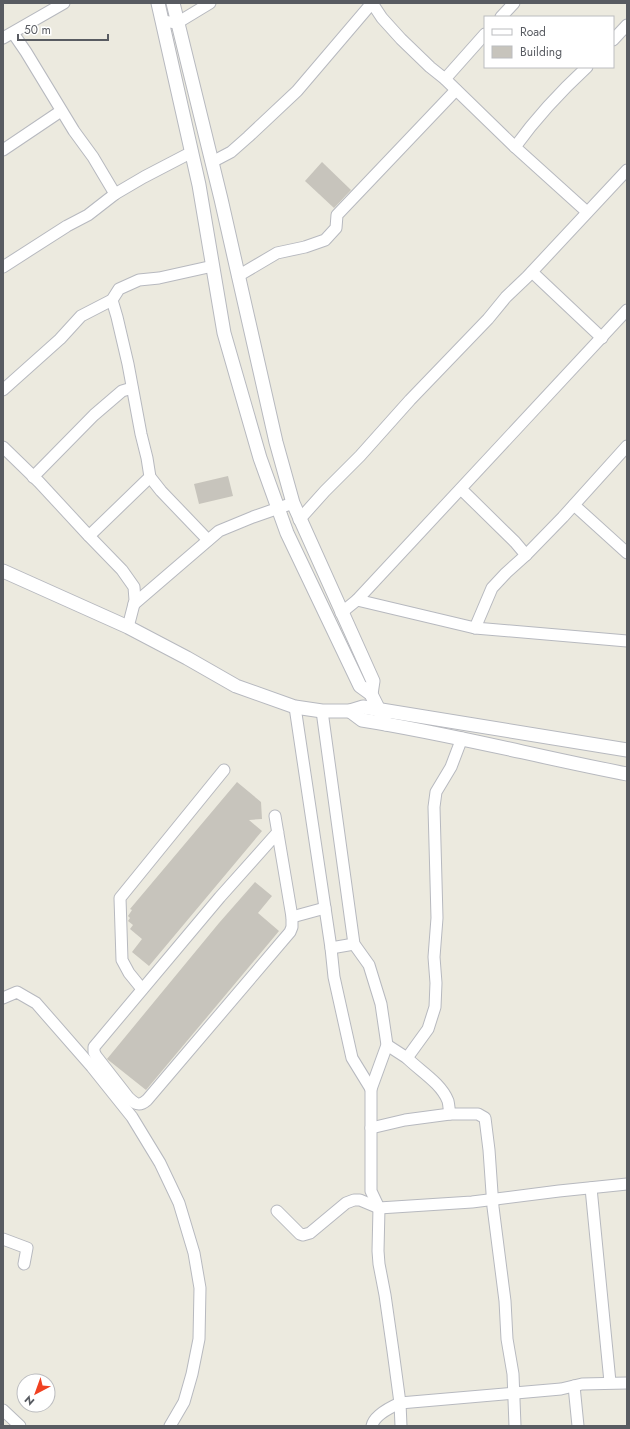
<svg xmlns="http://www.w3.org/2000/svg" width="630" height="1429" font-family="Jost,sans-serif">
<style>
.building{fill:#c7c4bc}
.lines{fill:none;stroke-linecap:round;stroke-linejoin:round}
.minor-casing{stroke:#b7b9bf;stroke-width:13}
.tertiary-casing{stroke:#b7b9bf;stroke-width:15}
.minor{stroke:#fff;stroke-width:11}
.tertiary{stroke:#fff;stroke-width:13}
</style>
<rect width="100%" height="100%" fill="#eceadf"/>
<g class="building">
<path d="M322,162L351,190L334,208L305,181Z"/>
<path d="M228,476L233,496L199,504L194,484Z"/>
<path d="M237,782L261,802L262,819L249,820L262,831L149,966L132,952L142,939L130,929L133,925L128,921L130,918L128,916L132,910L130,909Z"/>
<path d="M255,882L272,896L258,913L279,931L146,1090L107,1059L219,923Z"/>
</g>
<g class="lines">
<g class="minor-casing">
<g id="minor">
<path d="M372,3L382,18L401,39L430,67L445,79L515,147L587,212"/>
<path d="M501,17L514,3"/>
<path d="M162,21L177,23L210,3"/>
<path d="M13,33L26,52L74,131L93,157L115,194"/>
<path d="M3,38L64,3"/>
<path d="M613,40L627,25"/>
<path d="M445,79L485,34"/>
<path d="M515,147C536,118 561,91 587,67"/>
<path d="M3,150L61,111"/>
<path d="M212,162L231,152L248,137L297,91L372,3"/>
<path d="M3,267L67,226L88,215L115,194L144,177L192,152"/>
<path d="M532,272L602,338"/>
<path d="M238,276L277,253L305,247L325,240L336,228L337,215L456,90"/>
<path d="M112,300L117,317L128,364L141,434L147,458L150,477L161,491L208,540"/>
<path d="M3,390L60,339L81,316L112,300L119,289L139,280L159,278L213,266"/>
<path d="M3,447L39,482L89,536L122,570L134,587L135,600L128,627"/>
<path d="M33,477L94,415L122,391L132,388"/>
<path d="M461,489L515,542L526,555"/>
<path d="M574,505L627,553"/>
<path d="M299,520L325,491L360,456L410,400L488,319L506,297L527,277L627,170"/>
<path d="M89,536L150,477"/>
<path d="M357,600L627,310"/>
<path d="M134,604L219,531L253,517L293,503"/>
<path d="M341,613L357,600L475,628L627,641"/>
<path d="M475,628L492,588L506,573L526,555L563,517L627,446"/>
<path d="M295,707L331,948L334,977L352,1058L371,1089"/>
<path d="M322,711L354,944L369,965L381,1004L387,1045L371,1089V1191L379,1208L378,1251L379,1264L385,1295L393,1351L400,1403L401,1426"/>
<path d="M275,816L292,917V927L290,932L147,1100C139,1107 135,1104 128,1097L96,1056L94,1052V1047L220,897L278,832"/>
<path d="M292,917L325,908"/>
<path d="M331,948L354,944"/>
<path d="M142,989L129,973L122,960L120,898L224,770"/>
<path d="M3,998L17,992L36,1003L92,1067L132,1117L160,1163L179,1203L194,1253L200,1288L199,1339L192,1374L184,1402L170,1426"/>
<path d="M387,1045L407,1058L428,1029L435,1007L436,983L434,957L437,918L434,807L436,792L451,767L462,738"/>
<path d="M407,1058C420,1071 441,1083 448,1101C449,1105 449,1110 450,1114"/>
<path d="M371,1128L405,1120L450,1114H478L485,1118L489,1150L493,1207L505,1301L507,1339L513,1374L515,1426"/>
<path d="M591,1188L610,1382"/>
<path d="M277,1211L300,1234L303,1235L310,1233L346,1203L354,1200H360L379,1208L472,1202L559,1191L627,1184"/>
<path d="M3,1239L27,1248L24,1264"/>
<path d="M574,1386L578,1426"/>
<path d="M3,1410L20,1426"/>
<path d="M372,1426C374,1415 391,1407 400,1403L561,1389L582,1384L627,1383"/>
</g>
</g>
<g class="tertiary-casing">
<g id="tertiary">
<path d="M158,3L199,185L224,333L260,458L287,533L360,686L371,694L386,724"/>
<path d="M173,3L221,199L276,442L293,503L373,681L371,694"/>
<path d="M3,571L128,627L187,658L236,686L295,707L322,711H350L363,707L627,750"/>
<path d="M350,711L362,720C451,734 539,757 627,774"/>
</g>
</g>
<use href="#minor" class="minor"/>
<use href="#tertiary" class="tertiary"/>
</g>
<rect width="630" height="1429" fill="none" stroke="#585b61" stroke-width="8"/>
<rect x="484" y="16" width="130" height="52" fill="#ffffff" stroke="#bcbdc0"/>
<rect x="492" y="29" width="20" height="6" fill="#ffffff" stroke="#bcbdc0"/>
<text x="520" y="36" font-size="12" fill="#585b61">Road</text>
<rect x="492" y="46" width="20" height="12" fill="#c7c4bc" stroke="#bcbdc0"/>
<text x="520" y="56" font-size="12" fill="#585b61">Building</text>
<g transform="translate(36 1393) rotate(221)"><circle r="19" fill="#ffffff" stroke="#bcbdc0"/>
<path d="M0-3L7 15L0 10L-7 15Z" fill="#f04121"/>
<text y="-6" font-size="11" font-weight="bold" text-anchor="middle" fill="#585b61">N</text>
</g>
<path d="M18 34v6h90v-6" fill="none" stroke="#585b61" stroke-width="2"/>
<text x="24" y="34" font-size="12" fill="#585b61" stroke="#ffffff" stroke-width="3" paint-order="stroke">50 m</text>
</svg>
